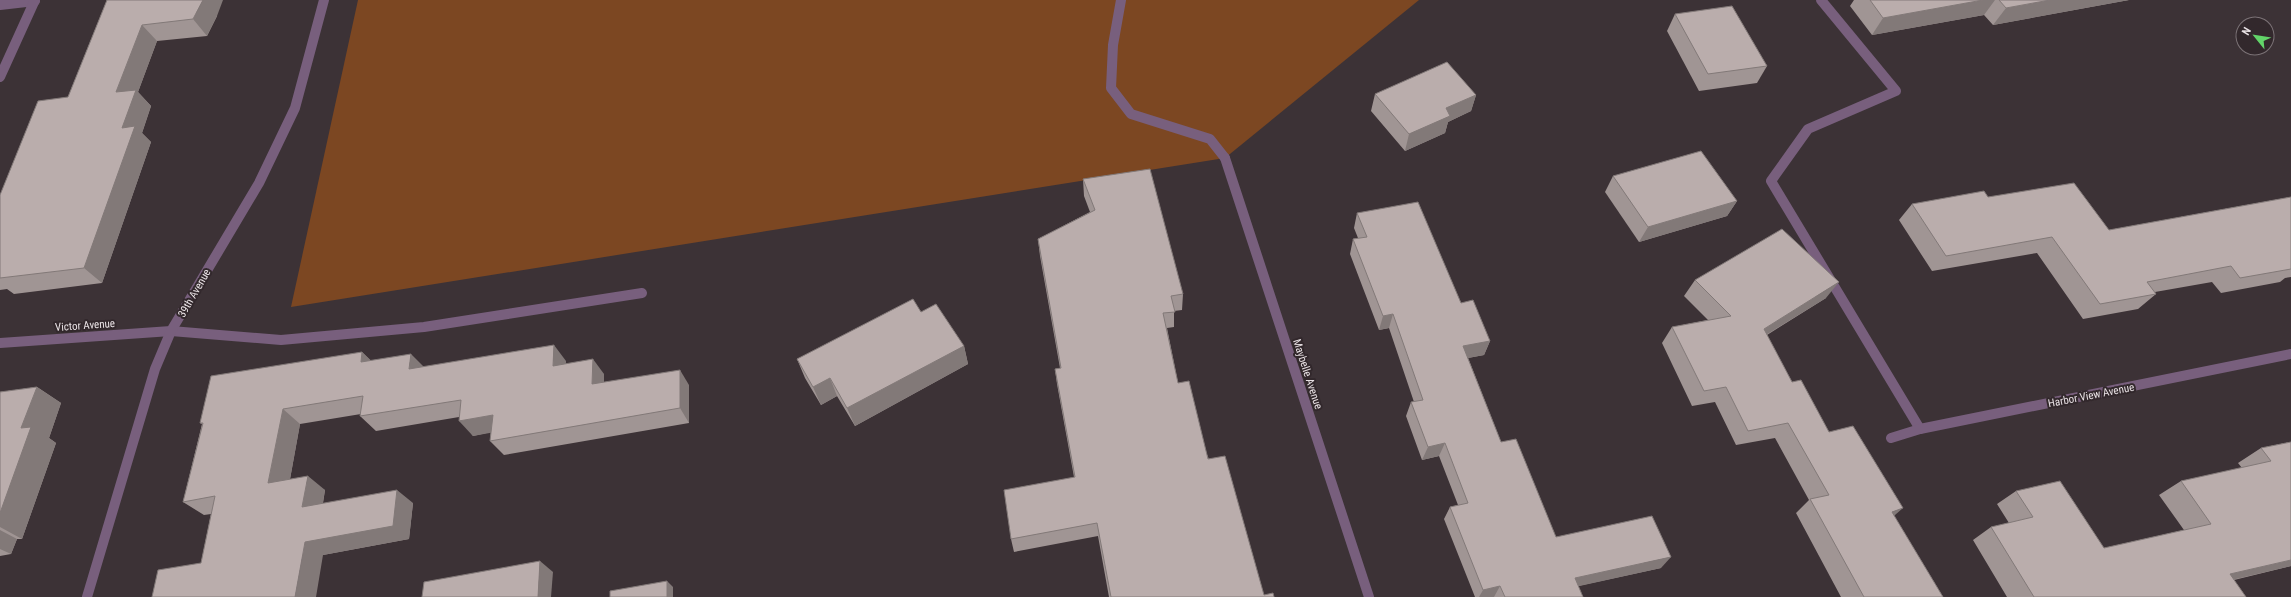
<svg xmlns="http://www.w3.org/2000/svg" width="2291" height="597" font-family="'Roboto Condensed',sans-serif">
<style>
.green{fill:#7c4722}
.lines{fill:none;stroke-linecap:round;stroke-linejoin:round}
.service{stroke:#785f7d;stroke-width:10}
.minor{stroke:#785f7d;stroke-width:10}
.wall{fill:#a09594}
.shaded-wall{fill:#827978}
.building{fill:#baadac;stroke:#827978}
.labels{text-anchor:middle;stroke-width:4;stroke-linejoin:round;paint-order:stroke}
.street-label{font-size:11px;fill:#e9e2e5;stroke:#32282c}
</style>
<rect width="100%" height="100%" fill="#3c3236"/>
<path class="green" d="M358,0H1419L1225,158L291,307Z"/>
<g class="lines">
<g class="service">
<path d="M1121,0L1113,45L1111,88L1131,114L1210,139L1225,158"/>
<path d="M1821,0L1896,91L1808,129L1771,181L1920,429"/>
<path d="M171,331L281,340L424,327L642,293"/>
</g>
<g class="minor">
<path d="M0,5L35,1"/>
<path d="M0,77L35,0"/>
<path d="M1225,158L1369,597"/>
<path d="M0,343L171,331"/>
<path d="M1891,438L1920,429L2291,354"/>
<path d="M87,597L155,369L171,331L259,183L295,108L324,0"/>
</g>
</g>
<g class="wall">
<path d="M107,0L217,16L207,36L157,41L138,92L151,106L142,133L151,142L102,283L14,294L7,289L0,290V195L68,97Z"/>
<path d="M1854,0H2129L1993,25L1984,15L1872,35L1850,6Z"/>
<path d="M1675,14L1767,66L1757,83L1699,91L1667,31Z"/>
<path d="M1375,94L1476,95L1471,111L1448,122L1445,133L1405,151L1371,111Z"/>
<path d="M1613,176L1737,201L1727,216L1639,242L1605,192Z"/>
<path d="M1083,179L1183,294L1182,310L1174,311V327L1167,328L1178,383L1264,595L1274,597H1109L1098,536L1014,552L1011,539L1074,477L1057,384L1055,369L1060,368L1040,256L1038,239L1090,212L1084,196Z"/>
<path d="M1988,197L2109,230L2291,197V277L2285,278L2280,282L2221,293L2212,282L2155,292L2156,294L2138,309L2083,319L2037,253L1932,271L1899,220L1912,204Z"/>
<path d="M1357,213L1461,303L1490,341L1484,355L1468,358L1501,442L1556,537L1661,568L1578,586L1583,597H1475L1444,519L1450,507L1458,505L1439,456L1422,460L1406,416L1411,402H1414L1389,328L1379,330L1350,254L1353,239L1358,238L1354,228Z"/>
<path d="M1695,280L1826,298L1767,335L1792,382L1829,432L1894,516L1943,597H1841L1796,513L1809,500L1775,438L1736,445L1715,402L1692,406L1662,343L1672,327L1708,320L1684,296Z"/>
<path d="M921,312L964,346L968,364L855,426L837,396L821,405L805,378L797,359Z"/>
<path d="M362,352L371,361L423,367L566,361L565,364L604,374V382L689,385V423L504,455L490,441L491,432L473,436L459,417L376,431L360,416L361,414L300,424L290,479L325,490L323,503H413L409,539L323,555L201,563L211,514L204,515L183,502L202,424L200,423Z"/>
<path d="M37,387L61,403L49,438L56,443L22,539H17L11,554L0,556V392Z"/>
<path d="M2291,442V566L2234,580L2246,597H2007L1973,540L1991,527L2009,523L1997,504L2016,491L2104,548L2184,530L2159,495L2181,481L2242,468L2238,463L2261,448Z"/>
</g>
<g class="shaded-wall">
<path d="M203,0H223L217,16L207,36L193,19Z"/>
<path d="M1983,0H1995L1984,15L1872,35L1883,18Z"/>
<path d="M2050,0H2129L1993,25L2006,8Z"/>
<path d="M142,25L157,41L138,92L151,106L142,133L151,142L102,283L84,268L122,128L116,92Z"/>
<path d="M1476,95L1471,111L1448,122L1445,133L1405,151L1409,134L1446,108Z"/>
<path d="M1737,201L1727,216L1639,242L1648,227Z"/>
<path d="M1839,282L1826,298L1751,344L1764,329Z"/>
<path d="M1393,314L1389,328L1379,330L1383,316Z"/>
<path d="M1490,341L1484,355L1457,360L1463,346Z"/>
<path d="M554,345L566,361L565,382L553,366Z"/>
<path d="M964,346L968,364L855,426L847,408Z"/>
<path d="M362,352L378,367L361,362Z"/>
<path d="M411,354L426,369H409Z"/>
<path d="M593,359L604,374V399L592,384Z"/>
<path d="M680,370L689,385V423L680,408Z"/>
<path d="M830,378L837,396L821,405L813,387Z"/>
<path d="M37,387L61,403L49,438L56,443L22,539L0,527V513L21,428Z"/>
<path d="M283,409L300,424L287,496L268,483Z"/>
<path d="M493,415L506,430L473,436L459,421Z"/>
<path d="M1445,443L1439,456L1422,460L1428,447Z"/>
<path d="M308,476L325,490L320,520L302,507Z"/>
<path d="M397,490L413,503L409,539L323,555L316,597H295L305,542Z"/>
<path d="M1903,508L1887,522L1892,512Z"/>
<path d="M0,530L17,539L11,554L0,549Z"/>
<path d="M1671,557L1661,568L1566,589L1575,578Z"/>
<path d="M2291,560V566L2206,586L2230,574Z"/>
<path d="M540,561L553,572L551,597H538Z"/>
<path d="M667,581L673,587V597H667Z"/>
<path d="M1500,586L1494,597H1479L1483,590Z"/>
</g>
<g class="building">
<path d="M107,0H203L193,19L142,25L116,92L136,90L122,128L135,126L84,268L0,278V195L38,101L68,97Z"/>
<path d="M1870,0H1983L1883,18Z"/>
<path d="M1999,0H2050L2006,8Z"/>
<path d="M1732,6L1767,66L1708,74L1675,14Z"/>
<path d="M1447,62L1476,95L1446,108L1450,116L1409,134L1375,94Z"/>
<path d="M1701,151L1737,201L1648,227L1613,176Z"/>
<path d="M1150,169L1183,294L1171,296L1175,312L1163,313L1178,383L1189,381L1208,459L1225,456L1264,595L1273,593L1274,597H1111L1097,523L1011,539L1004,490L1075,477L1055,369L1061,368L1038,239L1095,210L1083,179Z"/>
<path d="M2074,183L2109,230L2291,197V269L2240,278L2231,266L2147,282L2156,294L2100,304L2052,237L1946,256L1912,204L1984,191L1988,197Z"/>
<path d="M1418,202L1461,303L1473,300L1490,341L1463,346L1501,442L1516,439L1556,537L1652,516L1671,557L1575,578L1583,597H1505L1500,586L1483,590L1450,507L1468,503L1445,443L1428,447L1411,402L1423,400L1393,314L1383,316L1353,239L1367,237L1357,213Z"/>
<path d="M1782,229L1839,282L1764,329L1792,382L1801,380L1829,432L1853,426L1903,508L1892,512L1943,597H1864L1810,499L1829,495L1788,423L1748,431L1726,387L1704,391L1672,327L1731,316L1695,280Z"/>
<path d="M913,299L921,312L936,304L964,346L847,408L830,378L813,387L797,359Z"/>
<path d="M554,345L553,366L593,359L592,384L680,370V408L490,441L493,415L459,421L461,400L360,416L363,396L283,409L268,483L308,476L302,507L397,490L393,526L305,542L295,597H152L158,570L201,563L215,496L183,502L203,423H200L211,376L362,352L361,362L411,354L409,369Z"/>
<path d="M37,387L21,428L31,427L0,513V392Z"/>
<path d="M2291,442V560L2230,574L2246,597H2034L1991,527L2033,517L2016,491L2060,481L2104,548L2211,524L2181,481L2271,461L2261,448Z"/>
<path d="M540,561L538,597H422L424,582Z"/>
<path d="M667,581V597H610V591Z"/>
</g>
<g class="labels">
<g class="street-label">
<text transform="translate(194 293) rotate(-60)" y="4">39th Avenue</text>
<text transform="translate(85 325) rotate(-4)" y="4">Victor Avenue</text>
<text transform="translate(1308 374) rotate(72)" y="4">Maybelle Avenue</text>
<text transform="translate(2091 395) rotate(-11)" y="4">Harbor View Avenue</text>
</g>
</g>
<g transform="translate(2255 36) rotate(300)"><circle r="19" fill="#32282c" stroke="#7b7276"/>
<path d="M0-3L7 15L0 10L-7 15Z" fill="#62d469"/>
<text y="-6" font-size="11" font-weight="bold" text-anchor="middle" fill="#e9e2e5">N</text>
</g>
</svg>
